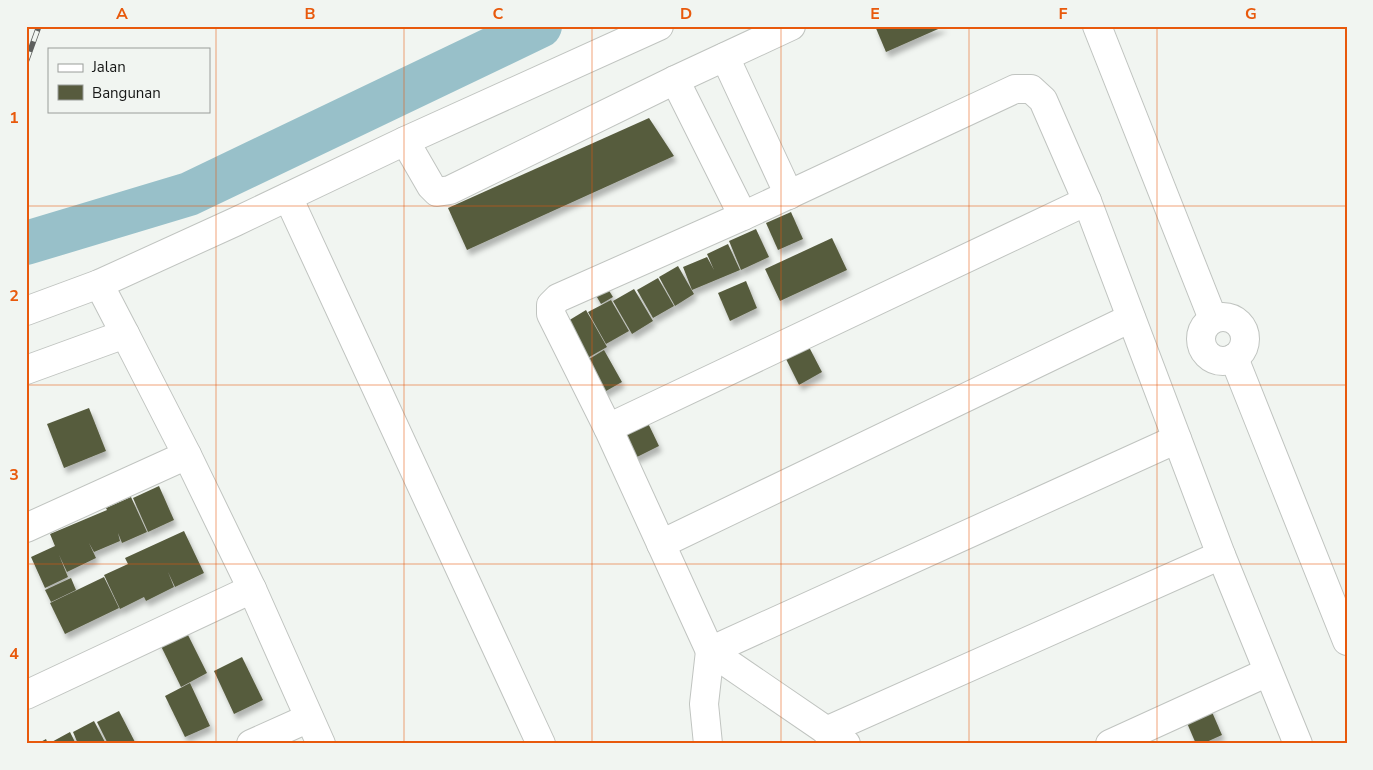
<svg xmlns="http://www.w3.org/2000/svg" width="1373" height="770" font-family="'Nunito Sans',sans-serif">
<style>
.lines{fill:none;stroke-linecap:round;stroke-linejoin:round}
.river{stroke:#98c0c9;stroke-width:44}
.building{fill:#575b3e;filter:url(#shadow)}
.minor-casing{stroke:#c0c4c0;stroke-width:30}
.minor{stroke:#fff;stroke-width:28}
.rail-casing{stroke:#5f615f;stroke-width:5.5}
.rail{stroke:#f1f5f1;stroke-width:4;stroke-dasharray:11;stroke-linecap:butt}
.grid{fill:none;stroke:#e8590c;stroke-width:1;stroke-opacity:0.55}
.neatline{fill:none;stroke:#e8590c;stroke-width:2}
.grid-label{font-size:16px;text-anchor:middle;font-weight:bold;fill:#e8590c}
</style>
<defs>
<filter id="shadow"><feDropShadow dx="3" dy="5.5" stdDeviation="2.5" flood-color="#0004"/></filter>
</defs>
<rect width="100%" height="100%" fill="#f1f5f1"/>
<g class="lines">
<path class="river" d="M26,243L189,194L540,26"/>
</g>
<g class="building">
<path d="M875,26H945L886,52Z"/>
<path d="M649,118L674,156L467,250L448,208Z"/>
<path d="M791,212L803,239L778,250L766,223Z"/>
<path d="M756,229L769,257L741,270L729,241Z"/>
<path d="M832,238L847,270L780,301L765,269Z"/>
<path d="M728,244L740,270L692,290L683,267L707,257L714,270L707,254Z"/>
<path d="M678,266L694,294L675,306L659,277Z"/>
<path d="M658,278L674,306L653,318L637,290Z"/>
<path d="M603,281L613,297L601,304L591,287Z"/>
<path d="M746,281L757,308L730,321L718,293Z"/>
<path d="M634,289L653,321L632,334L613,301Z"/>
<path d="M611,300L629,331L606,344L588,312Z"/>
<path d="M586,310L607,347L584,360L563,324Z"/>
<path d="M809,347L822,372L799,385L786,359Z"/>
<path d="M604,350L622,382L599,395L581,364Z"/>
<path d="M89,408L106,451L64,468L47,424Z"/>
<path d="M647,421L659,446L633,459L621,434Z"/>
<path d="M159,486L174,520L148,532L133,498Z"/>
<path d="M131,497L147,532L122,543L118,533L120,541L94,552L89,543L96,558L67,572L59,555L68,577L45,588L31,557L55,546L50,534L107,510L106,508Z"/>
<path d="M184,531L204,573L175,587L168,572L174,587L146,601L144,597L120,609L104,575L128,564L125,558Z"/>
<path d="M104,577L119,608L65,634L50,603Z"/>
<path d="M71,578L76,590L51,602L45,590Z"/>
<path d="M184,627L207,673L181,687L158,640Z"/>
<path d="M242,657L263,700L234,714L214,671Z"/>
<path d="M190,683L210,726L185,737L165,696Z"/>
<path d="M1209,705L1222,735L1202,744H1196L1184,716Z"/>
<path d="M119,711L136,744H108L97,722Z"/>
<path d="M94,721L106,744H78L73,732Z"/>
<path d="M70,732L76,744H37L46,739L48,744Z"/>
</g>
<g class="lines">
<g class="minor-casing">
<g id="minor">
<path d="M1097,26L1213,319"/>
<path d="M725,57L789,195"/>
<path d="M675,80L743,216L558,298L551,305V314L608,428L710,651L846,744"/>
<path d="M405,141L431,186L437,192L450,190L675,80L791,26"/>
<path d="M288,197L541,744"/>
<path d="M743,216L1015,89H1031L1043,100L1087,201L1221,555L1298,744"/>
<path d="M99,284L125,334"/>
<path d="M26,311L99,284L235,222L405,141L659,26"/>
<circle cx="1223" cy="339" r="22"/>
<path d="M1234,358L1347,641"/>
<path d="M26,370L125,334L187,455L252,589L321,744"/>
<path d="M608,428L1087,201"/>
<path d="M26,528L187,455"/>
<path d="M661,544L1131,318"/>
<path d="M26,695L252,589"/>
<path d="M826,731L1221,555"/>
<path d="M251,744L309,718"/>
<path d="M708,744L704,704L710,651L1177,439"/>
<path d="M1110,744L1268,672"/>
</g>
</g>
<use href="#minor" class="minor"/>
<g class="rail-casing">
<path id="rail" d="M26,62L39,26"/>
</g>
<use href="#rail" class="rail"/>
</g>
<path class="grid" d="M216,26V744M404,26V744M592,26V744M781,26V744M969,26V744M1157,26V744M26,206H1347M26,385H1347M26,564H1347"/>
<rect width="1373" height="770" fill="none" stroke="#f1f5f1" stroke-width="55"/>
<rect x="48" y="48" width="162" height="65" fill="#f1f5f1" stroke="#9a9d9a"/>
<rect x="58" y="64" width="25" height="8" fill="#ffffff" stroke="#9a9d9a"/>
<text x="92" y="72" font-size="15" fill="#171817">Jalan</text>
<rect x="58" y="85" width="25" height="15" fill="#575b3e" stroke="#9a9d9a"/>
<text x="92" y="98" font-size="15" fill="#171817">Bangunan</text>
<rect x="28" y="28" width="1318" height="714" class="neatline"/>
<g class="grid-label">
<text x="122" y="19">A</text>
<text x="310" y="19">B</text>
<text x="498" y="19">C</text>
<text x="686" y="19">D</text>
<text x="875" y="19">E</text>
<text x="1063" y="19">F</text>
<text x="1251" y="19">G</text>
<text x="14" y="123">1</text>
<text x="14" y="301">2</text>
<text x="14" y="480">3</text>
<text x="14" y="659">4</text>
</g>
</svg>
